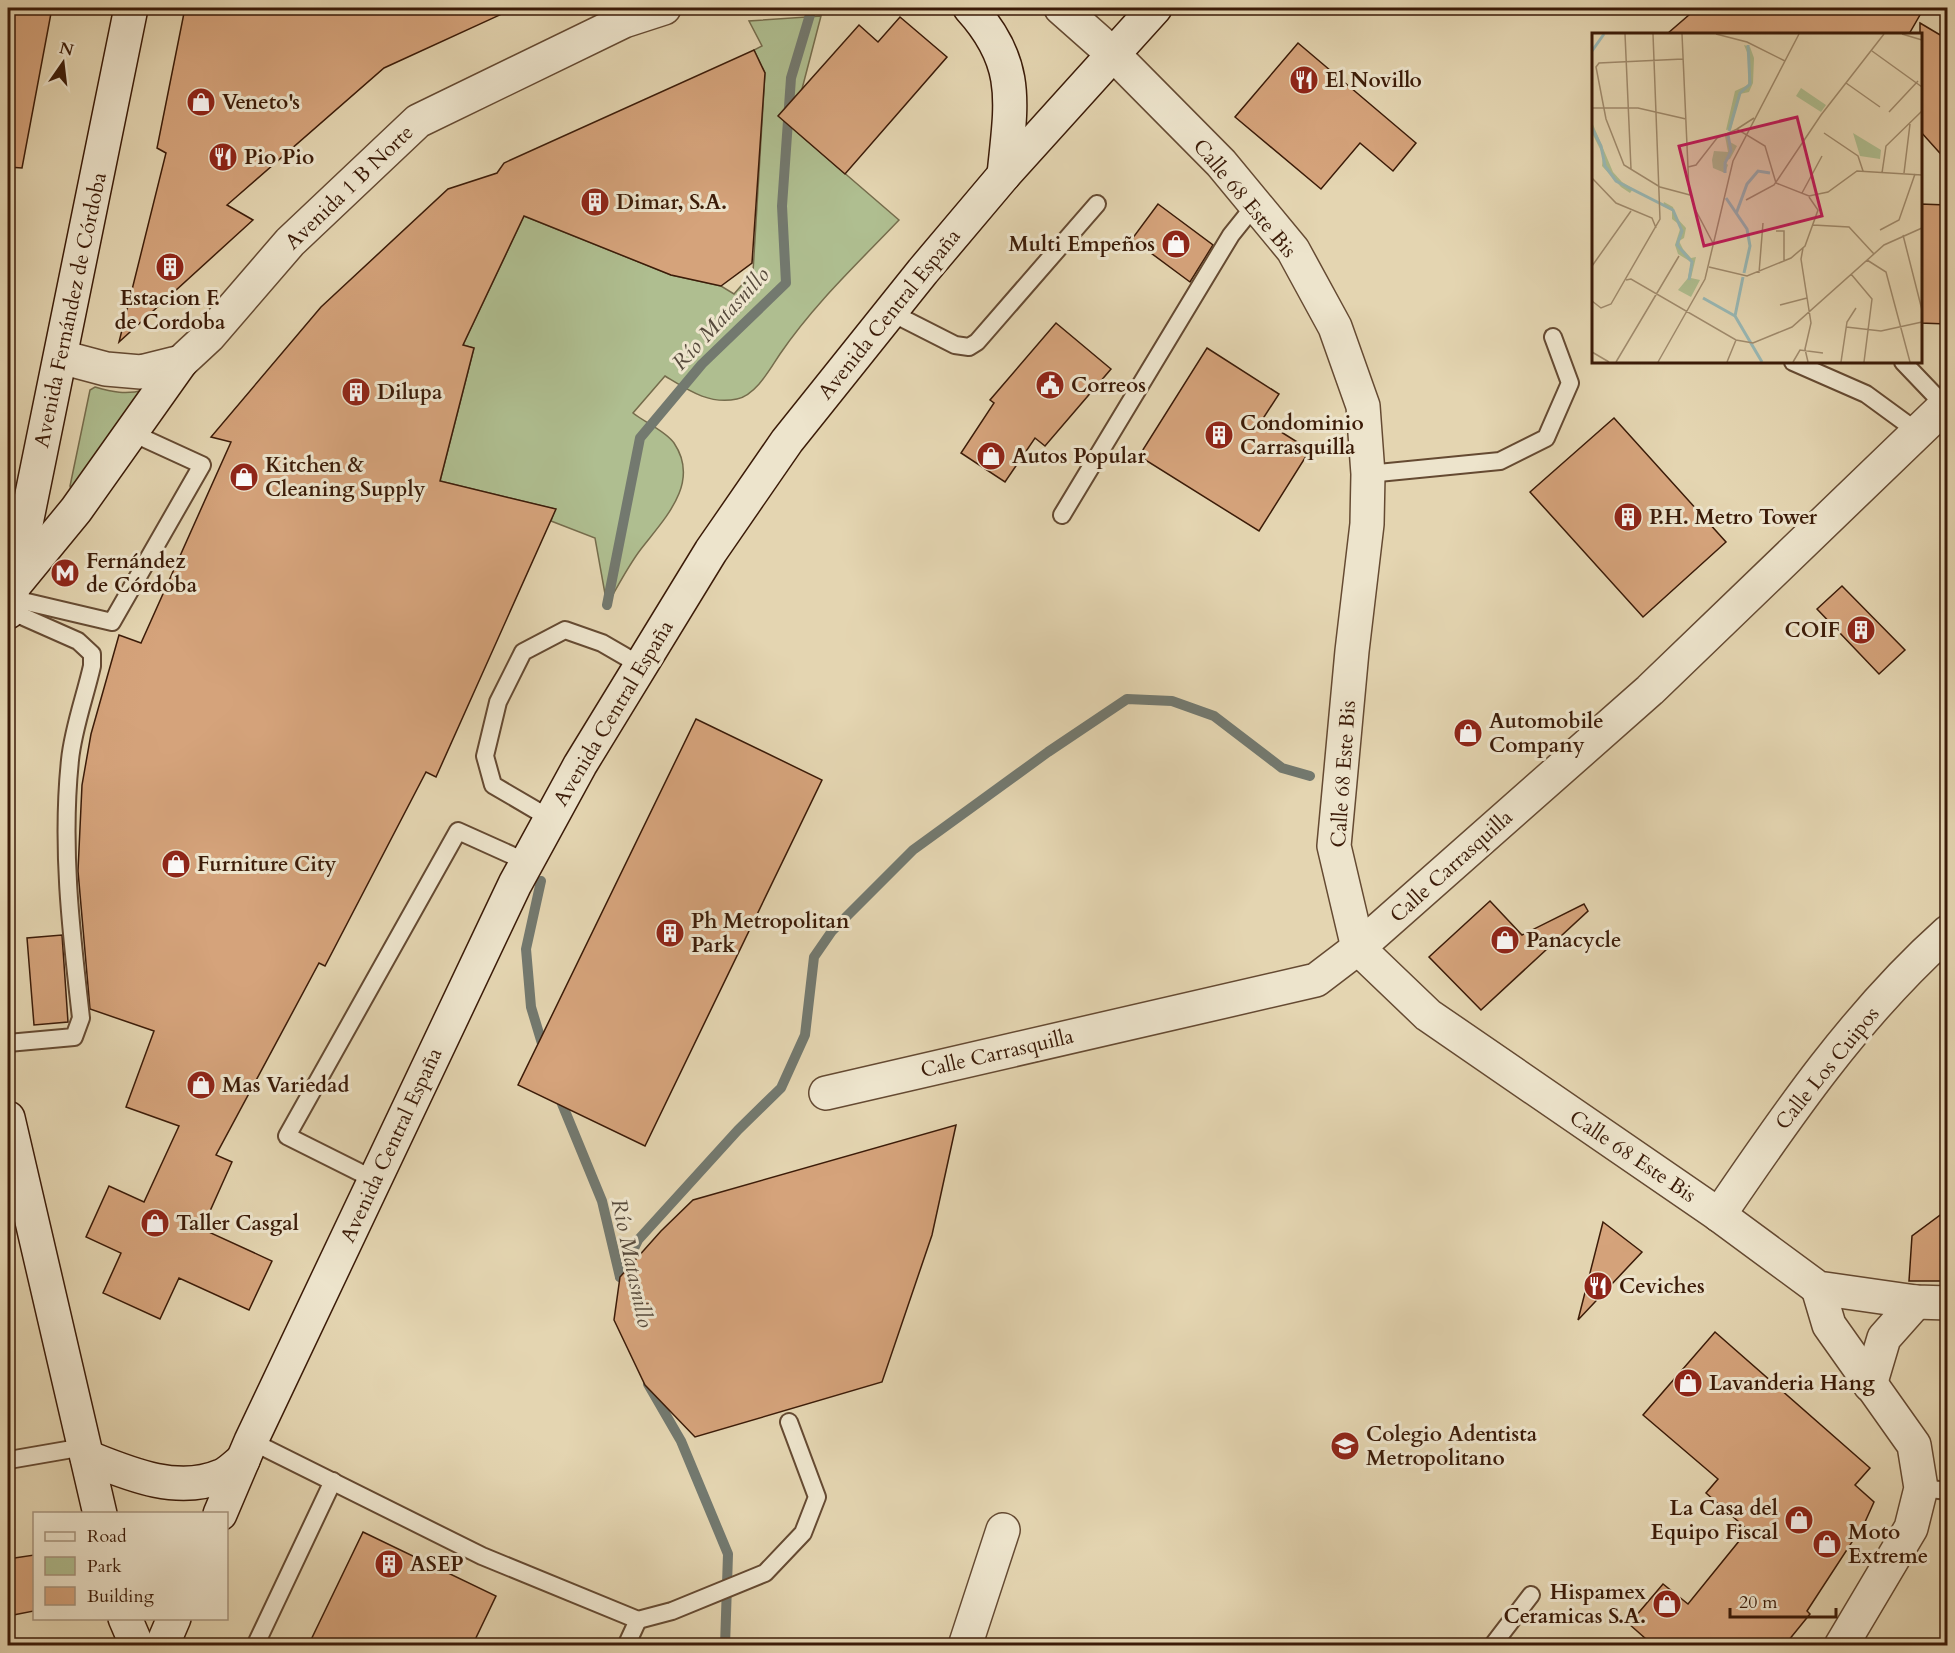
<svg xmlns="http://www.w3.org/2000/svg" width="1955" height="1653" font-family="Cardo,serif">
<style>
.green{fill:#afbe90;stroke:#756c4c;stroke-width:1.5}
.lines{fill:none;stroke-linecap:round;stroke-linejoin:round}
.stream{stroke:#73796f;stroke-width:10}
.building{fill:#d5a37b;stroke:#3b1b08;stroke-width:1.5}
.service-casing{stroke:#654a32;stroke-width:20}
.minor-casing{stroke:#654a32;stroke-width:36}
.tertiary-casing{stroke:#654a32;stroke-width:36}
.secondary-casing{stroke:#3b1b08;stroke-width:36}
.service{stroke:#ede4cc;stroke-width:16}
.minor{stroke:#ede4cc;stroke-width:33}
.tertiary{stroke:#ede4cc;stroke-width:33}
.secondary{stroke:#ede4cc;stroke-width:33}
.labels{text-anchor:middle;stroke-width:6;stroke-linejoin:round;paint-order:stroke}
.poi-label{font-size:21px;font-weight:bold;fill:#3b1b08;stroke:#ede4cc;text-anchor:start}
.street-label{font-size:21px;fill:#3b1b08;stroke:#ede4cc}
.water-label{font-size:22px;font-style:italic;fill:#574a3c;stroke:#ede4cc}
.inset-river{fill:none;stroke:#98b7b4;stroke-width:3}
.inset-road{fill:none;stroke:#a08b6d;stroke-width:1.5}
.view{fill:#c2185b;fill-opacity:0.15;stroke:#c2185b;stroke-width:3}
.inset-edge{fill:none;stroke:#3b1b08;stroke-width:3}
</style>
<rect width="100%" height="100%" fill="#e4d5b1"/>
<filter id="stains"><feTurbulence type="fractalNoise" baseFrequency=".00333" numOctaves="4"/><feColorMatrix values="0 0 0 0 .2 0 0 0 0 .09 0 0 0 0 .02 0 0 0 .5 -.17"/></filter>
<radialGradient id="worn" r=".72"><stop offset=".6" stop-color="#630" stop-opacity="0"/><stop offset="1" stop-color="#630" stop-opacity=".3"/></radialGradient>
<g class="green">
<path d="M821,16L802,89L798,133L899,220C858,263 814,304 780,354C770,369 756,395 737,399C709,405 688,390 665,376L633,413C644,422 666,431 674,443C701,483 664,519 641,549C628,566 618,586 607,605L595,538L551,521L555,509L440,481L474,348L463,345L524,216L671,275L721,286L734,294L753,272L765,73L754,50L762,46L749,21Z"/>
<path d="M95,387C112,392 126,395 144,390L72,493L70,486L90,390Z"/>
</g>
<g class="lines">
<g class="stream">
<path d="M607,605L640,438L702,364L786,283L782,206L791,78L812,8"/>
<path d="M541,881L526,949L531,1007L544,1050"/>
<path d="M558,1094L602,1201L620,1277"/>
<path d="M620,1277L638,1240L738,1130L781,1088L805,1035L814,957L832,931L913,850L1048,752L1127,699L1172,701L1214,716L1282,768L1310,776"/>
<path d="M648,1384L681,1441L728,1554L725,1646"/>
</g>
</g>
<g class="building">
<path d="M8,8H52L22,168L8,167Z"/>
<path d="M185,8H515L384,68L227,205L253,220L119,342L166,153L157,148Z"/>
<path d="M1697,8H1924L1909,34H1667Z"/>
<path d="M900,17L947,57L845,174L778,116L859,25L878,42Z"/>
<path d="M1920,23L1947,39V161L1920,131Z"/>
<path d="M1298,43L1416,143L1393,171L1360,143L1321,189L1235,117Z"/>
<path d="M754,50L765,73L752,263L721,286L671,275L524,216L463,345L474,348L440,481L556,509L436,777L426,772L325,966L319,963L216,1155L232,1162L202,1229L272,1261L249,1310L179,1278L160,1319L103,1293L121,1253L86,1237L109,1186L144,1202L179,1126L126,1107L154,1031L90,1009L78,871L82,785L91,734L119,635L141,643L231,442L211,437L321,307L448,189L497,173L504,163Z"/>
<path d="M1158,204L1213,245L1190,282L1132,239Z"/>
<path d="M1920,204L1947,205V324L1920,323Z"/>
<path d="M1056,323L1111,369L1045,446L1035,438L1005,482L961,453L994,403L990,400Z"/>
<path d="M1207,348L1279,394L1262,420L1310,450L1259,531L1139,456Z"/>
<path d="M1614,418L1726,542L1643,617L1530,492Z"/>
<path d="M1842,586L1905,650L1879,674L1817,609Z"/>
<path d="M696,719L822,780L645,1146L518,1085Z"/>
<path d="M1490,901L1522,935L1584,904L1588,911L1481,1010L1429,957Z"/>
<path d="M62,935L68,1022L34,1025L27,938Z"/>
<path d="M956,1125L932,1235L882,1382L695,1437L645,1385L614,1320L620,1277L661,1231L693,1200Z"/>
<path d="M1947,1210V1281H1909L1912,1236Z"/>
<path d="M1603,1222L1642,1252L1578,1320Z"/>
<path d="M1715,1332L1870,1468L1855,1485L1874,1502L1865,1522L1807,1611L1810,1614L1784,1646H1654L1629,1624L1663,1584L1688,1604L1748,1530L1706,1493L1718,1479L1643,1415Z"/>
<path d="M363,1532L496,1596L472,1646H308Z"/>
<path d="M34,1555V1611L8,1616V1559Z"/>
</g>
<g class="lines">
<g class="service-casing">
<g id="service">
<path d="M890,312L955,345L969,347L977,342L1097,204"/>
<path d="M1793,362L1866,394L1918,432"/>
<path d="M1903,362L1945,406"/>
<path d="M1368,474L1500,461L1546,438L1570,383L1553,337"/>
<path d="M1062,515L1231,235L1255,205"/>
<path d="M10,598L112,622L202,465L130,432"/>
<path d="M551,819L493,785L485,756L498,702L523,652L565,630L602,643L640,665"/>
<path d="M8,1043L74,1037L81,1018C71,931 61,847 70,760C73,729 85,697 92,666V654L78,641L8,610"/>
<path d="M375,1180L287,1136L458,831L527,862"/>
<path d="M251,1441L482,1556L638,1620L672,1611L765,1573L803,1533L817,1497L789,1422"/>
<path d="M9,1460L84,1447"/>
<path d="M1921,1488L1948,1491"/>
<path d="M255,1646L333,1481"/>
<path d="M626,1646L638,1620"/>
<path d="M1492,1646L1531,1595"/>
</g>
</g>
<g class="minor-casing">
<g id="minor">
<path d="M1113,54L1221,163L1293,250L1335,327L1363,406L1368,474L1367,524L1352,651L1334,846L1358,948L1428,1015L1719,1215L1818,1288L1916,1302L1948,1303"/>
<path d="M826,1093L1316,980L1358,948L1650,690L1948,403"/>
<path d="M1719,1215C1787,1115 1857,1013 1948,932"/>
<path d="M1818,1288L1829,1325L1914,1445L1921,1488L1911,1528L1841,1646"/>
<path d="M1870,1385L1884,1338L1916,1302"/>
<path d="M965,1646L1003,1530"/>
</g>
</g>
<g class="tertiary-casing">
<g id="tertiary">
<path d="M1061,8L1113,54"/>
<path d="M61,357L106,369L141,372L181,362L209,336L290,242L418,121L624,21L664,8"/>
</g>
</g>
<g class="secondary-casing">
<g id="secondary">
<path d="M970,8C1021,64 1011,104 1004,175"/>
<path d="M16,583L76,510L181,362"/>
<path d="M8,612L131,8"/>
<path d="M8,1118L100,1514"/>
<path d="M87,1457C127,1473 177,1495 221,1476C229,1473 236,1465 243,1460"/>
<path d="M220,1514L251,1441L515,884L580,765L711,551L787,441L923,271L1004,175L1155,8"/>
<path d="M125,1618L137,1646"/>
<path d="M162,1646L174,1618"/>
</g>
</g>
<use href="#service" class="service"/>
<use href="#minor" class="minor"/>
<use href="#tertiary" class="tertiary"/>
<use href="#secondary" class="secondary"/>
</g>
<defs>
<g id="restaurant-disc" transform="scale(1.5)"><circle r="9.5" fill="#8f2418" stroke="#ede4cc"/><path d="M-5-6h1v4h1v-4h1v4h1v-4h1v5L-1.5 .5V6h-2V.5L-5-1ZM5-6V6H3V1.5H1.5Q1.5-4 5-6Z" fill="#fff"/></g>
<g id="shop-disc" transform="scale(1.5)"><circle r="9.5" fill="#8f2418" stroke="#ede4cc"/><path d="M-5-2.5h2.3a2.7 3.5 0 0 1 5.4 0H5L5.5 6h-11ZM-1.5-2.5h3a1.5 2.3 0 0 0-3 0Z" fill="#fff"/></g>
<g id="building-disc" transform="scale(1.5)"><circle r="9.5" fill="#8f2418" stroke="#ede4cc"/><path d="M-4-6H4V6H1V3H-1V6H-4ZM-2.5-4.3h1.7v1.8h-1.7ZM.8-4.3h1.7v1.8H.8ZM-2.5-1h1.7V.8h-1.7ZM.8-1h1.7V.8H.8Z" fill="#fff"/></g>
<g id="civic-disc" transform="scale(1.5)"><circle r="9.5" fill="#8f2418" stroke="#ede4cc"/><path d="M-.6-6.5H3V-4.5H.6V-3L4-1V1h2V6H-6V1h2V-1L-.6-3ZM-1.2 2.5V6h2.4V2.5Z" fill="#fff"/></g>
<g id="metro-disc" transform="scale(1.5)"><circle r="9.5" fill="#8f2418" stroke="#ede4cc"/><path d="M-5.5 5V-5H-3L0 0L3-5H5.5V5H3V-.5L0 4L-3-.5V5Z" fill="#fff"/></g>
<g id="school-disc" transform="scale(1.5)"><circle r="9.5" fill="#8f2418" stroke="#ede4cc"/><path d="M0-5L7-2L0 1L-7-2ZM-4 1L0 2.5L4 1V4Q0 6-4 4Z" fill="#fff"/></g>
</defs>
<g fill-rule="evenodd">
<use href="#restaurant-disc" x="1304" y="80"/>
<use href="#shop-disc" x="201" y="102"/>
<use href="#restaurant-disc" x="223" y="157"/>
<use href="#building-disc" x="595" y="202"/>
<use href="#shop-disc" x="1176" y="244"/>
<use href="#building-disc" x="170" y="267"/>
<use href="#civic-disc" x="1050" y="385"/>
<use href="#building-disc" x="356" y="392"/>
<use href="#building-disc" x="1219" y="435"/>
<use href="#shop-disc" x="991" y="456"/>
<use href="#shop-disc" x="244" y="477"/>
<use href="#building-disc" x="1628" y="517"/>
<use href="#metro-disc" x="65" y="573"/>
<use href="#building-disc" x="1861" y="630"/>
<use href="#shop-disc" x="1468" y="733"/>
<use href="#shop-disc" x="176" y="864"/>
<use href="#building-disc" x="670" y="933"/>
<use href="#shop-disc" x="1505" y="940"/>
<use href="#shop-disc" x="201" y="1085"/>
<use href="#shop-disc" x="155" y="1223"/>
<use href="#restaurant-disc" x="1598" y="1286"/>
<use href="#shop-disc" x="1688" y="1383"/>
<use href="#school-disc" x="1345" y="1446"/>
<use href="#shop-disc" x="1799" y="1520"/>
<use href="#shop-disc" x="1827" y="1544"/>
<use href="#building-disc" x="389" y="1564"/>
<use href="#shop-disc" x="1667" y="1604"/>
</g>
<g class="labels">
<g class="poi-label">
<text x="1325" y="87">El Novillo</text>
<text x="222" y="109">Veneto's</text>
<text x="244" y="164">Pio Pio</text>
<text x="616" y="209">Dimar, S.A.</text>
<text x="1155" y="251" text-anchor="end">Multi Empeños</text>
<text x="170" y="305" text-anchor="middle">Estacion F.<tspan x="170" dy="24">de Cordoba</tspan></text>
<text x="1071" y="392">Correos</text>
<text x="377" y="399">Dilupa</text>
<text x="1240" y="430">Condominio<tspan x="1240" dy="24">Carrasquilla</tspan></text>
<text x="1012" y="463">Autos Popular</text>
<text x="265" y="472">Kitchen &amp;<tspan x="265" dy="24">Cleaning Supply</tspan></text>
<text x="1649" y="524">P.H. Metro Tower</text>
<text x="86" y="568">Fernández<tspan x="86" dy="24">de Córdoba</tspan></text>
<text x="1840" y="637" text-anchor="end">COIF</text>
<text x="1489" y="728">Automobile<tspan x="1489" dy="24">Company</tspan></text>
<text x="197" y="871">Furniture City</text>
<text x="691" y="928">Ph Metropolitan<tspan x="691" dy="24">Park</tspan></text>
<text x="1526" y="947">Panacycle</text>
<text x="222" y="1092">Mas Variedad</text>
<text x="176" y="1230">Taller Casgal</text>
<text x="1619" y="1293">Ceviches</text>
<text x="1709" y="1390">Lavanderia Hang</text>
<text x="1366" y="1441">Colegio Adentista<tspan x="1366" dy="24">Metropolitano</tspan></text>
<text x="1778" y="1515" text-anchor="end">La Casa del<tspan x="1778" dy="24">Equipo Fiscal</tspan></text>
<text x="1848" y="1539">Moto<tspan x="1848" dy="24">Extreme</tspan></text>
<text x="410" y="1571">ASEP</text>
<text x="1646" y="1599" text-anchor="end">Hispamex<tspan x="1646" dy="24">Ceramicas S.A.</tspan></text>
</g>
<g class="street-label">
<text transform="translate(349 187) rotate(-44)" y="7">Avenida 1 B Norte</text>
<text transform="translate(1245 198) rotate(50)" y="7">Calle 68 Este Bis</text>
<text transform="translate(70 310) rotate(-78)" y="7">Avenida Fernández de Córdoba</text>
<text transform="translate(889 314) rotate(-51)" y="7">Avenida Central España</text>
<text transform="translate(613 713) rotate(-59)" y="7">Avenida Central España</text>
<text transform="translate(1343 774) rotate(-86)" y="7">Calle 68 Este Bis</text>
<text transform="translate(1451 866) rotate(-42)" y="7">Calle Carrasquilla</text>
<text transform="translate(997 1053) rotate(-13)" y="7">Calle Carrasquilla</text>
<text transform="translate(1827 1068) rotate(-51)" y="7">Calle Los Cuipos</text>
<text transform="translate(391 1145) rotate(-65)" y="7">Avenida Central España</text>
<text transform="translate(1633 1156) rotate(34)" y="7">Calle 68 Este Bis</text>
</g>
<g class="water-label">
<text transform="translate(720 318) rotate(-47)" y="8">Río Matasnillo</text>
<text transform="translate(633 1263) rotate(78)" y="8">Río Matasnillo</text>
</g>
</g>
<g transform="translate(1592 33)">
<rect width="330" height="330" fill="#e4d5b1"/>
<path d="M152,12L158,14L162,25L161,50L157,59L148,61L139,96L134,97L143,58L156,52L157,24ZM209,55L234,72L229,79L204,63ZM0,89L21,139L30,149L66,171L41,156L38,160L29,154L10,133L11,122L0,100ZM261,100L289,117L288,126L268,123ZM137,102L138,109L145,113L138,126L132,128L136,132L133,140L121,135L120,127L122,118L136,119L133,103ZM72,169L81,174L83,183L94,195L92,205L87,208L91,216L99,225L104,224L99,245L108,247L99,264L86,257L96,245L99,229L86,221L83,212L89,193L80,186V178L71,173Z" fill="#afbe90"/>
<path class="inset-river" d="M0,18L12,1M0,95L9,113L13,133L24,148L81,177L90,198L85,212L100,229L97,247M137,98L148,60L158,51L156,12M133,140V130L139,118L136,102M134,165L155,196L158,213L152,240M144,181L155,151L166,138L178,140M111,265L143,283L151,244M143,283L170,329"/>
<path class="inset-road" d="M33,1L39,136M90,1L97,157L103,176L122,212M124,1L155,9L193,28M310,1L330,7M280,18L330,54M91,26L7,30L4,34L14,86L32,132L68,154L98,162M254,50L288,74M0,75H46L94,86M297,79L326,48M145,96L162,85M232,100L266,123L271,138M96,134L104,132L125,105L145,96L173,113L184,150L217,163L236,159L265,138L330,142M290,140L294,113L330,78M312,140L318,91M0,145L24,170L60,185L64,195M210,160L230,123M154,167L182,152L229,82L292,1M221,192L257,194L282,221M288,197L307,187L323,141M184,198H192V229M311,202L330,277M211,215L209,226L219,290L213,316L216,329M275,227L294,239L318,329M0,233L39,178M117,234L155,243L199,225L213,213L226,177L217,164M167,240L171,190M259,241L280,266L272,329M34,247L39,246L144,307L161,310L200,294L292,212L330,195M0,268L9,275L19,271L68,186L61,1M188,272L215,265M254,294L289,298L330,289M0,319L17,329M24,329L87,223M66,329L113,246L141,128L207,1M135,329L144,307M201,329L208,317L231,320M249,329L255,289L264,275"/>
<path class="view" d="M205,84L230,183L112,213L87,113Z"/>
<rect width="330" height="330" class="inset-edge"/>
</g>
<rect width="1955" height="1653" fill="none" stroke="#e4d5b1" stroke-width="30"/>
<rect x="9" y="9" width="1937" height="1635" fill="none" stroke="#3b1b08" stroke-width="3"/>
<rect x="15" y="15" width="1925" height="1623" fill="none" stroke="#3b1b08" stroke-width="1.5"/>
<rect x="33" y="1512" width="195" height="108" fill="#ede4cc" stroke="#a6947e" stroke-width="1.5"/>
<rect x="45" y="1532" width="30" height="9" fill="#ede4cc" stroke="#a6947e" stroke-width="1.5"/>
<text x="87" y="1542" font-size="18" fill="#3b1b08">Road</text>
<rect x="45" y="1557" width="30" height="18" fill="#afbe90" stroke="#a6947e" stroke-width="1.5"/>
<text x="87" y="1572" font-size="18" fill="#3b1b08">Park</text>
<rect x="45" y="1587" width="30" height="18" fill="#d5a37b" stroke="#a6947e" stroke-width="1.5"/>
<text x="87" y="1602" font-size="18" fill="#3b1b08">Building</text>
<g transform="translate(63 63) rotate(14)" stroke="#ede4cc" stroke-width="4.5" paint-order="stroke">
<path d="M0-4.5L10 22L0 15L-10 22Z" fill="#3b1b08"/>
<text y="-9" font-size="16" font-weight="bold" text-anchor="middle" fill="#3b1b08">N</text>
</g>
<path d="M1730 1608v9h106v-9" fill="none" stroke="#3b1b08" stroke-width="3"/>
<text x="1739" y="1608" font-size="18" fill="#3b1b08" stroke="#ede4cc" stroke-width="4.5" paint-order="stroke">20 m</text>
<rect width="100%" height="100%" filter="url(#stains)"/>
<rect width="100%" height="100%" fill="url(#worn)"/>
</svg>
